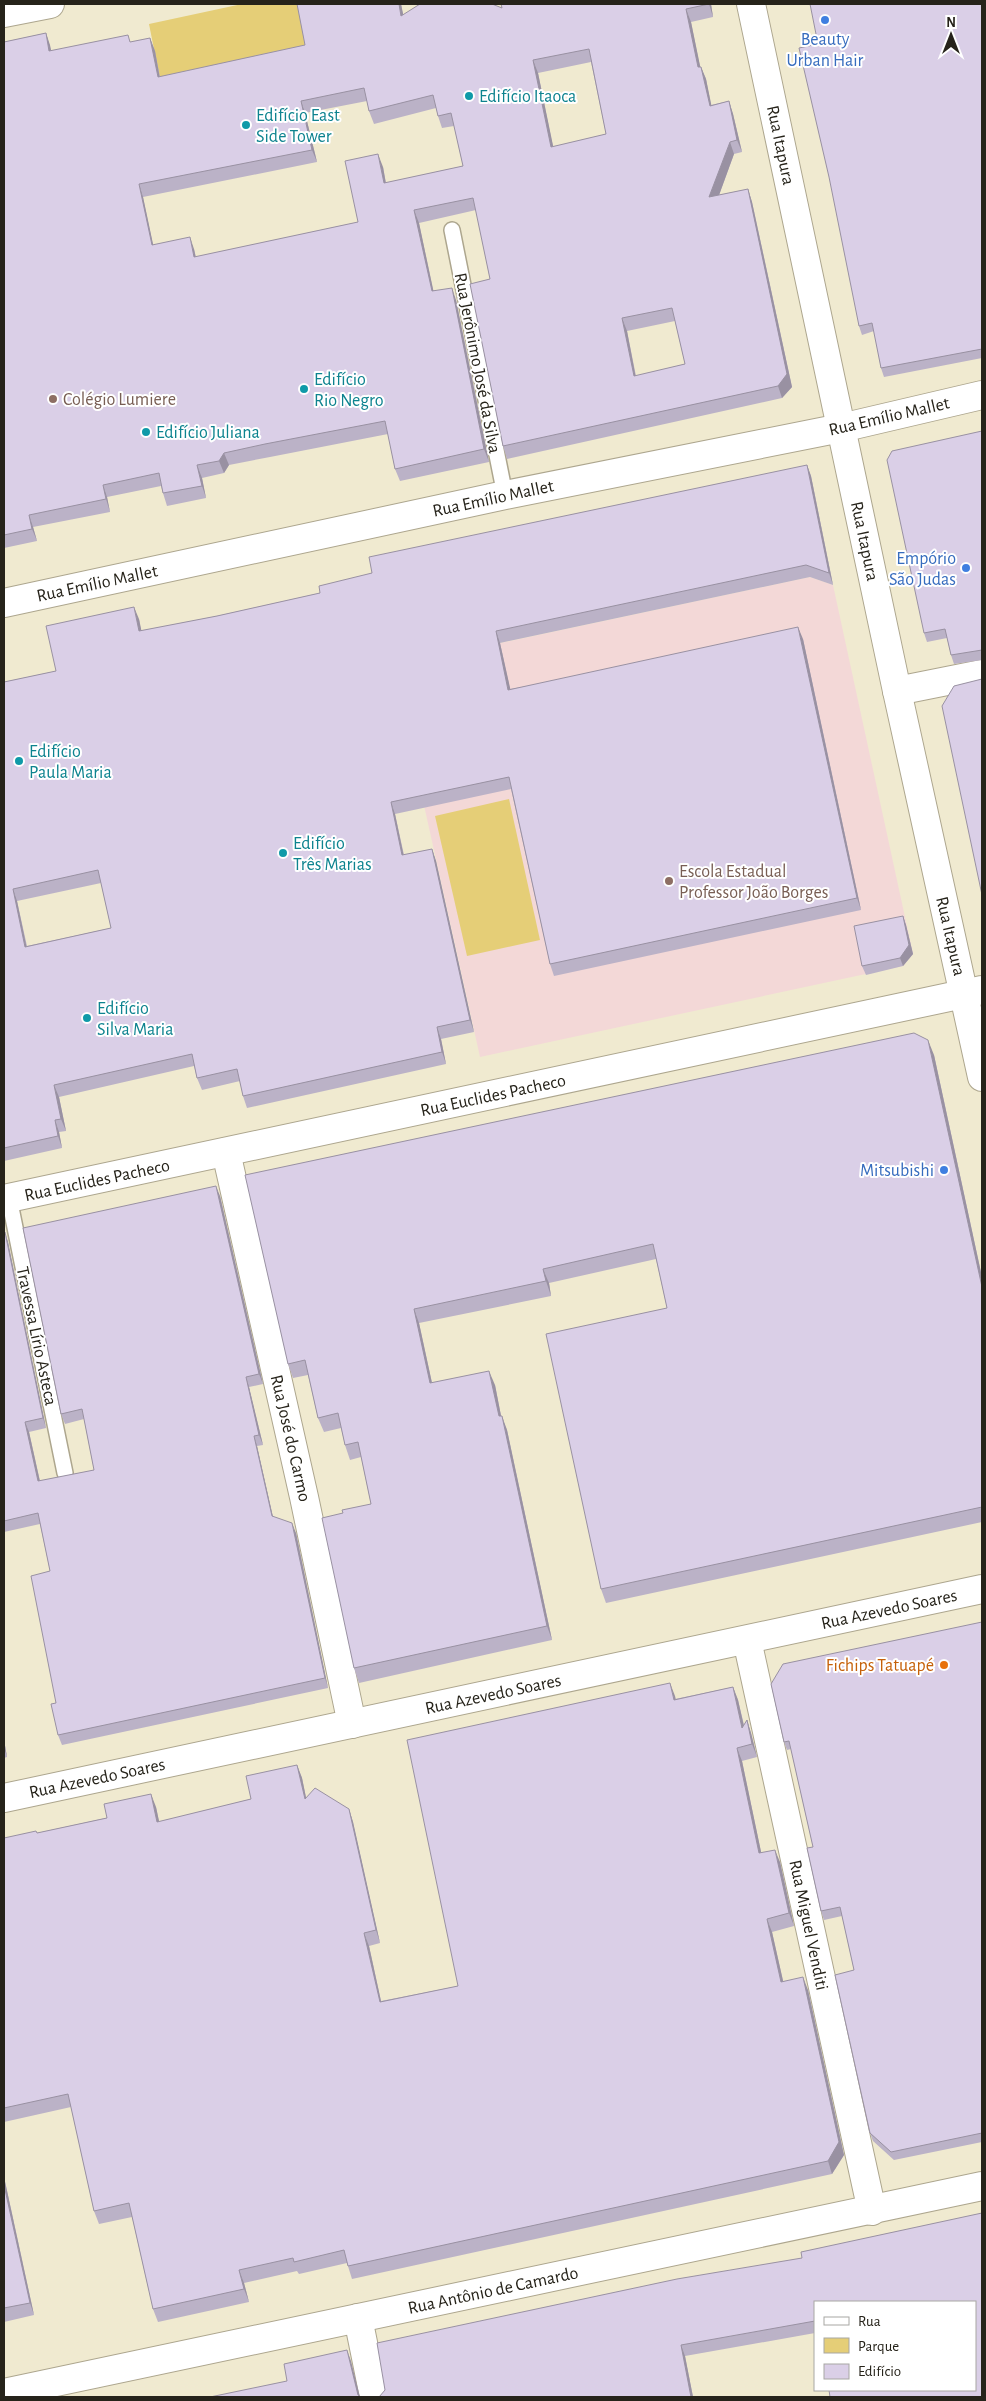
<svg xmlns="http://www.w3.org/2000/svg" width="986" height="2401" font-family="'Alegreya Sans',sans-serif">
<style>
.education{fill:#f3d8d7}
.green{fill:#e5ce77}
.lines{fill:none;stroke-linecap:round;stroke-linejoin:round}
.service-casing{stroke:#ada68e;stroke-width:18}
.minor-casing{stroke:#ada68e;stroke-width:30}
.tertiary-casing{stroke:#ada68e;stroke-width:30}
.service{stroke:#fff;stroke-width:15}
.minor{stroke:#fff;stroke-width:28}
.tertiary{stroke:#fff;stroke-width:28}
.wall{fill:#bbb2c7;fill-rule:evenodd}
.shaded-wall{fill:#9991a2}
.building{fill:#dacfe7;stroke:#9991a2;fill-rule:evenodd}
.shop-dot{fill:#3f7fe0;stroke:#fff;stroke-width:2}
.culture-dot{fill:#0f9aa8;stroke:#fff;stroke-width:2}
.education-dot{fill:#8d6e63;stroke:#fff;stroke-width:2}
.food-dot{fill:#e8710a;stroke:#fff;stroke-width:2}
.labels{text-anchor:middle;stroke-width:4;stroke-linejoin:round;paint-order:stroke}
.shop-label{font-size:18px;fill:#366cbe;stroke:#fff;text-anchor:end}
.culture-label{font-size:18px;fill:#0d838f;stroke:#fff;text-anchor:start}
.street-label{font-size:18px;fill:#26231a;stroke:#fff}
.education-label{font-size:18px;fill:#785e54;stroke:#fff;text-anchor:start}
.food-label{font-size:18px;fill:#c56008;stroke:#fff;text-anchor:end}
</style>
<rect width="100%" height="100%" fill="#f0ead0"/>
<path class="education" d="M810,577L833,585L913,954L903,966L480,1057L393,666Z"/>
<g class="green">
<path d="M242,4H299L309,55L161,84L149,24Z"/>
<path d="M509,799L540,940L467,956L435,816Z"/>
</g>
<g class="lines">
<g class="service-casing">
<g id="service">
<path d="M452,230L505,495"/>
<path d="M9,1198L65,1473"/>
</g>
</g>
<g class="minor-casing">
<g id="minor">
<path d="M4,603L505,495L841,428L982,395"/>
<path d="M897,691L982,674"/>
<path d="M226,1152L304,1497L352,1724"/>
<path d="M4,1199L982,990"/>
<path d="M747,1640L872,2211"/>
<path d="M358,2318L374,2397"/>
<path d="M4,2393L982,2186"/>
</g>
</g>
<g class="tertiary-casing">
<g id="tertiary">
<path d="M751,4L897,691L982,1077"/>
<path d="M4,13L50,4"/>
<path d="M4,1798L982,1589"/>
</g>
</g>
<use href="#service" class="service"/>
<use href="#minor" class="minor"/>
<use href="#tertiary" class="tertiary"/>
</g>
<g class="wall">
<path d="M297,4H401L403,15L502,8L711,4L713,17L691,22L700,67H701L706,79L711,105L729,101L733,114L742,152L734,154L719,195L748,189L752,202L792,387L782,398L507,459L503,446L490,279L476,210L419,223L433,290L456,300L489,462L400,481L395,469L388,434L270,457L229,465L224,473L202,478L206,498L167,506L163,493L161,486L107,497L110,512L33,527L37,541L4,548V42L46,33L51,51L131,42L150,38L155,51L160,77L305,45ZM591,62L606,134L553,147L538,73ZM367,101L369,111L374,124L436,108L438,116L442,128L454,126L463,166L386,183L383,167L358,222L196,257L194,249L153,245L143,197L317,162L305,113ZM675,321L685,364L636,376L627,331Z"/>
<path d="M982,4V358L884,377L881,368L874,331L862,335L859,326L818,44Z"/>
<path d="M982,431V660L954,664L951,655L947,638L927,642L924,633Z"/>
<path d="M807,465L811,476L833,585L810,577L500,643L510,689L803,639L861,910L554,976L550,964L511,789L395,814L404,855L432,849L436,861L474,1032L441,1039L446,1064L247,1108L243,1096L240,1081L202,1090L197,1078L194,1066L59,1097L66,1131L59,1132L62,1148L4,1161V682L56,671L139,619L141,631L217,616L320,593L372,573ZM101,883L111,928L27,946L17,901Z"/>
<path d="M903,916L906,925L913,954L903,966L866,975L862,966Z"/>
<path d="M934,1055L982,1277V1522L606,1603L601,1589L667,1308L656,1259L549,1283L551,1296L419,1323L432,1383L495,1385L501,1416L507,1430L552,1640L359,1683L354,1668L343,1513L371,1504L361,1457L350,1460L345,1445L341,1428L324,1432L318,1418L308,1375L293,1378L288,1364Z"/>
<path d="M220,1196L263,1384L249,1387L263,1445L257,1446L273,1517L296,1533L328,1688L62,1745L58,1735L50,1571L40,1524L4,1532V1233L8,1242L46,1428L29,1432L40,1481L94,1470L84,1419L65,1424L61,1414Z"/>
<path d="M982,1622V2142L894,2160L873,2141L870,2133L854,1970L842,1916L824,1920L821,1911L813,1847L791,1749L787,1750L784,1742Z"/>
<path d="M733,1687L738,1700L744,1725L747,1720L751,1733L757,1757L742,1761L761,1852L780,1862L794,1926L772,1932L783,1981L808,1990L844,2155L832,2174L352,2279L347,2263L299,2274L297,2271L244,2283L249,2302L158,2322L153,2309L132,2217L99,2224L94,2211L71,2107L4,2122V1838L37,1833L156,1807L159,1822L251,1799L297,1765L302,1778L306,1798L349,1809L353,1822L380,1943L369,1946L381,2001L458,1986L675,1696V1699Z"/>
<path d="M4,1740L7,1757L4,1758Z"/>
<path d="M4,2177L34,2315L4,2322Z"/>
<path d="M802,2258L815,2302V2333L685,2356L693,2397H379Z"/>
</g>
<g class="shaded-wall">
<path d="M399,4H401L406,28L401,16Z"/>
<path d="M709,4H711L713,17Z"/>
<path d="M686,9L691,22L703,80L698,67Z"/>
<path d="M46,33L50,45L54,64L49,51Z"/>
<path d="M150,38L155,51L162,90L158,77Z"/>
<path d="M533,60L538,73L556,160L551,147Z"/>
<path d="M701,67L706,79L714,118L710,106Z"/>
<path d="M301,101L305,113L317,162L312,150Z"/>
<path d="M729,101L733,114L742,152L737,140Z"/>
<path d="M730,142L734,154L714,209L709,197Z"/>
<path d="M378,154L383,167L388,196L384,183Z"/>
<path d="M139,184L143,197L156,258L152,245Z"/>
<path d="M748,189L752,202L792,387L782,398L778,386Z"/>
<path d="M414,210L419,223L436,303L432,291Z"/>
<path d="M190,237L194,249L198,269L194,257Z"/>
<path d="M452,288L456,300L489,462L484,449Z"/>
<path d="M622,318L627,331L638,389L634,376Z"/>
<path d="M224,453L229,465L224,473L219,461Z"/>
<path d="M197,465L202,478L206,498L202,486Z"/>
<path d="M807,465L811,476L833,585L829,573Z"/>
<path d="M103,485L107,497L110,512L106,499Z"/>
<path d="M29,515L33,527L37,541L32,529Z"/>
<path d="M134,607L139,619L144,643L139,631Z"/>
<path d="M798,627L803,639L861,910L857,898Z"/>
<path d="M496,631L500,643L513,701L508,690Z"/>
<path d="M391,802L395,814L406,867L402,855Z"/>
<path d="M432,849L436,861L474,1032L470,1020Z"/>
<path d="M13,889L17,901L29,959L25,947Z"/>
<path d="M903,916L906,925L913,954L903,966L900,958Z"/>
<path d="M437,1027L441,1039L446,1064L442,1052Z"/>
<path d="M928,1040L934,1055L982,1277V1287Z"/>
<path d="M54,1085L59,1097L66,1131L61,1119Z"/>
<path d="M55,1120L59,1132L62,1148L58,1136Z"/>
<path d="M216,1186L220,1196L263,1384L259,1374Z"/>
<path d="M5,1232L8,1242L46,1428L43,1418Z"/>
<path d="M543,1269L549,1283L551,1296L546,1281Z"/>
<path d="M414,1309L419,1323L435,1397L430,1383Z"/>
<path d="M489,1371L495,1385L504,1431L499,1416Z"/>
<path d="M246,1377L249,1387L263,1445L259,1435Z"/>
<path d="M502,1416L507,1430L552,1640L547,1626Z"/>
<path d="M25,1422L29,1432L42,1491L38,1481Z"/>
<path d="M254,1436L257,1446L275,1526L272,1516Z"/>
<path d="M292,1523L296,1533L328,1688L325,1678Z"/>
<path d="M670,1683L675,1696L679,1713L674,1700Z"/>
<path d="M733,1687L738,1700L747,1740L742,1728Z"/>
<path d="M747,1720L751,1733L757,1757L752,1744Z"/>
<path d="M4,1740L7,1757L4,1747Z"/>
<path d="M737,1748L742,1761L764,1866L759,1853Z"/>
<path d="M297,1765L302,1778L309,1812L305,1799Z"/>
<path d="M151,1794L156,1807L162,1835L157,1822Z"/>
<path d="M349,1809L353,1822L380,1943L376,1930Z"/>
<path d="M775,1850L780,1862L794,1926L789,1913Z"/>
<path d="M767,1919L772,1932L786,1994L781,1982Z"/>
<path d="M364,1933L369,1946L384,2015L380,2002Z"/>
<path d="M803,1977L808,1990L844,2155L832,2174L828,2161Z"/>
<path d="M4,2177L34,2315L30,2303L4,2185Z"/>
<path d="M239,2270L244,2283L249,2302L244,2289Z"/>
<path d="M681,2345L685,2356L693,2397H691Z"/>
<path d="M347,2350L351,2361L360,2397H358Z"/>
</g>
<g class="building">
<path d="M297,4H399L401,16L420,4H492L502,8L501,4H709L686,9L698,67H701L710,106L729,101L737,140L730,142L709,197L748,189L787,374L778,386L503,446L470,284L490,279L473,198L414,210L432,291L452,288L484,449L395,469L385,421L265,444L224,453L219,461L197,465L202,486L163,493L159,473L103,485L106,499L29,515L32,529L4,535V42L46,33L49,51L128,35L130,42L150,38L158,77L305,45ZM589,49L606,134L551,147L533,60ZM364,88L369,111L433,95L438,116L451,113L463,166L384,183L378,154L345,161L358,222L194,257L190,237L152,245L139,184L312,150L301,101ZM672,308L685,364L634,376L622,318Z"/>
<path d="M810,4H982V349L881,368L872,323L859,326L829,177L799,48L818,44Z"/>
<path d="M982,431V650L951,655L945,629L924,633L887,460L892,451Z"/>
<path d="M807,465L829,573L806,565L496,631L508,690L798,627L857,898L550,964L509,777L391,802L402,855L432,849L470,1020L437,1027L442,1052L243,1096L237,1069L197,1078L192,1054L54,1085L61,1119L55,1120L58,1136L4,1148V682L56,671L46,626L134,607L139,631L217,616L320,593L319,586L372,573L369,557ZM98,870L111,928L25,947L13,889Z"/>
<path d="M982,679V895L942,706L954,686Z"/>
<path d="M903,916L909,945L900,958L862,966L854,926Z"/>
<path d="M914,1033L928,1040L982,1287V1507L601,1589L546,1334L667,1308L653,1244L543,1269L546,1281L414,1309L430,1383L489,1371L499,1416H502L547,1626L354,1668L322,1518L343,1513L342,1510L371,1504L358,1442L345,1445L338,1413L318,1418L305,1360L288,1364L245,1175Z"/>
<path d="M216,1186L259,1374L246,1377L259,1435L254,1436L272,1516L292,1523L325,1678L58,1735L51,1704L56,1703L31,1576L50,1571L38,1513L4,1521V1233L5,1232L43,1418L25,1422L38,1481L94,1470L82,1409L61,1414L23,1228Z"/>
<path d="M982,1622V2133L891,2152L870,2133L835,1975L854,1970L840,1907L821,1911L807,1848L813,1847L789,1741L784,1742L771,1684L783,1664Z"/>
<path d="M670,1683L674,1700L733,1687L742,1728L747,1720L752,1744L737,1748L759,1853L775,1850L789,1913L767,1919L781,1982L803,1977L839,2142L828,2161L348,2266L344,2250L294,2262L293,2258L239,2270L244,2289L153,2309L129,2203L94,2211L68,2094L4,2108V1838L36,1831L37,1833L107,1818L104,1804L151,1794L157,1822L251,1799L246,1776L297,1765L305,1799L315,1788L349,1809L376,1930L364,1933L380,2002L458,1986L407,1740Z"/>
<path d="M4,2185L30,2303L4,2308Z"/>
<path d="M982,2213V2397H830L829,2390H975V2302H815V2321L681,2345L691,2397H379L385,2390L377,2343L677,2279L802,2258L801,2252Z"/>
<path d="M347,2350L358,2395L361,2397H210L287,2381L284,2364Z"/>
</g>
<g class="shop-dot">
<circle cx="825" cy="20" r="5"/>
<circle cx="966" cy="568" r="5"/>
<circle cx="944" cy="1170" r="5"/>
</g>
<g class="culture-dot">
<circle cx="469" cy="96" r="5"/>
<circle cx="246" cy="125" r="5"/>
<circle cx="304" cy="389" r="5"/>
<circle cx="146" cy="432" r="5"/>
<circle cx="19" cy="761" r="5"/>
<circle cx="283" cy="853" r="5"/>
<circle cx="87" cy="1018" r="5"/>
</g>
<g class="education-dot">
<circle cx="53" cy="399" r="5"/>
<circle cx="669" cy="881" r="5"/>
</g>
<circle class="food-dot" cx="944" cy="1665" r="5"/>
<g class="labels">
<g class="shop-label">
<text x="825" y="45" text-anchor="middle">Beauty<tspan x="825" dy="21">Urban Hair</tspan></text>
<text x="956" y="564">Empório<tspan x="956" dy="21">São Judas</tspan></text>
<text x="934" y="1176">Mitsubishi</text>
</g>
<g class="culture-label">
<text x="479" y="102">Edifício Itaoca</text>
<text x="256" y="121">Edifício East<tspan x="256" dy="21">Side Tower</tspan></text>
<text x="314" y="385">Edifício<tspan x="314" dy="21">Rio Negro</tspan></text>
<text x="156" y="438">Edifício Juliana</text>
<text x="29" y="757">Edifício<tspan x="29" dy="21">Paula Maria</tspan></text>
<text x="293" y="849">Edifício<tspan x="293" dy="21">Três Marias</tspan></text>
<text x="97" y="1014">Edifício<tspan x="97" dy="21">Silva Maria</tspan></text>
</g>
<g class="street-label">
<text transform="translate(781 145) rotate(78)" y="6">Rua Itapura</text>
<text transform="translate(478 363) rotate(79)" y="6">Rua Jerônimo José da Silva</text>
<text transform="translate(889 416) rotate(-13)" y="6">Rua Emílio Mallet</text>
<text transform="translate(493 498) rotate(-12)" y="6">Rua Emílio Mallet</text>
<text transform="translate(865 541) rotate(78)" y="6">Rua Itapura</text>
<text transform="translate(97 583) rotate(-12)" y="6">Rua Emílio Mallet</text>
<text transform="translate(951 936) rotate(77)" y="6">Rua Itapura</text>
<text transform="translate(493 1095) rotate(-12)" y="6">Rua Euclides Pacheco</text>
<text transform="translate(97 1180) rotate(-12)" y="6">Rua Euclides Pacheco</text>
<text transform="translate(37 1336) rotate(78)" y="6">Travessa Lírio Asteca</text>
<text transform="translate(291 1438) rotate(77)" y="6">Rua José do Carmo</text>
<text transform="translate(889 1609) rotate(-12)" y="6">Rua Azevedo Soares</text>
<text transform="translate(493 1694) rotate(-12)" y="6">Rua Azevedo Soares</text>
<text transform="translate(97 1778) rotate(-12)" y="6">Rua Azevedo Soares</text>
<text transform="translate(809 1925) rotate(78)" y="6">Rua Miguel Venditi</text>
<text transform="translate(493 2290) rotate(-12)" y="6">Rua Antônio de Camardo</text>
</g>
<g class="education-label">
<text x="63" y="405">Colégio Lumiere</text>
<text x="679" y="877">Escola Estadual<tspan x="679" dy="21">Professor João Borges</tspan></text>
</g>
<g class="food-label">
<text x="934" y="1671">Fichips Tatuapé</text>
</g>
</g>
<rect width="986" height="2401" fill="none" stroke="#26231a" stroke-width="10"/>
<rect x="814" y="2301" width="162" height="90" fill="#ffffff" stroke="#a8a7a3"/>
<rect x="824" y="2317" width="25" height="8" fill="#ffffff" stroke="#a8a7a3"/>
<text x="858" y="2326" font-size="15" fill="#26231a">Rua</text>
<rect x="824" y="2338" width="25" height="15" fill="#e5ce77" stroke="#a8a7a3"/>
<text x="858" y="2351" font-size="15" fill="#26231a">Parque</text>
<rect x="824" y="2364" width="25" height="15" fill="#dacfe7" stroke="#a8a7a3"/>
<text x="858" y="2376" font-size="15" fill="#26231a">Edifício</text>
<g transform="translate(951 35)" stroke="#ffffff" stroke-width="4" paint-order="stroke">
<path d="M0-4L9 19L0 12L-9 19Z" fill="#26231a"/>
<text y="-8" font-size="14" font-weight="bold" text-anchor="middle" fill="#26231a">N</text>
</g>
</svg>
